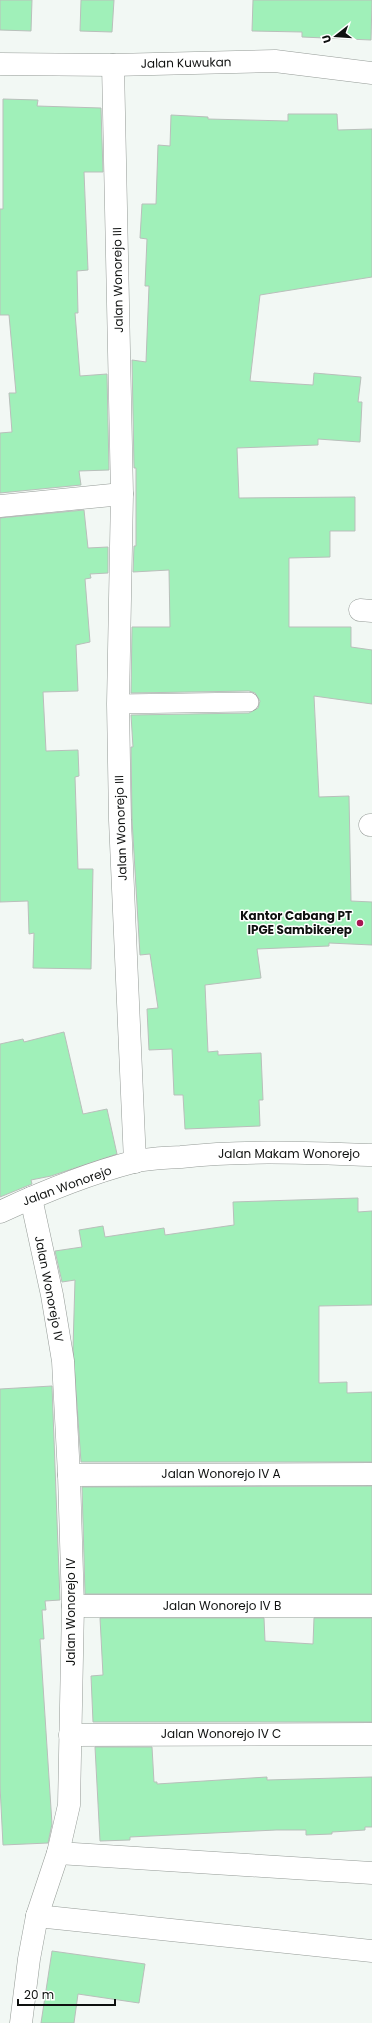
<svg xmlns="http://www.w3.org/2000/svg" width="372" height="2023" font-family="Poppins,sans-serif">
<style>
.building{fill:#a0f0b9;stroke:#b9bfbb}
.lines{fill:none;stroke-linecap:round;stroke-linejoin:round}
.service-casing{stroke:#959b97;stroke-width:20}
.minor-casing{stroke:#959b97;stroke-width:23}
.service{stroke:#fff;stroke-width:19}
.minor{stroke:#fff;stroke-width:22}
.poi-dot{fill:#a71652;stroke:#fff;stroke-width:1.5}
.labels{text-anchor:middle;stroke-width:3;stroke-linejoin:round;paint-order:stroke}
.street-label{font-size:12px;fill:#0e100f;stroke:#fff}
.poi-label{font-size:12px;font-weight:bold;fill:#0e100f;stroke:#fff;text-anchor:end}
</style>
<rect width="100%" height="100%" fill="#f2f8f4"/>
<g class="building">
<path d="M0,0H32L31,31L0,30Z"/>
<path d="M81,0H114L112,32L80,31Z"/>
<path d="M253,0H372L371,40L302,37V32L252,31Z"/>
<path d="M3,99L38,100L37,106L101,108L103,172H84L88,270L77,271L78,313H75L80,376L107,374L109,470L79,471L81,485L0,493V433L12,432L9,393H16L9,315H0V209H3Z"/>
<path d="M288,114H337L338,130L372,129V277L260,295L250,381L313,385L314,373L361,377L358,402H362L360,442L318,439V445L237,448L239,498L355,497V531H330V557L289,558V627H351V647L372,650V704L314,696L319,797L349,796L351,901L372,902V945L329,943V946L257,949L261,978L205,985L208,1052L218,1051V1055L261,1053L263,1100H259L260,1126L185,1129L183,1095H174L172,1049L149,1050L147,1009L158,1008L150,954L140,955L132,820L131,747H133L131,715L249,713L258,708L260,701L255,693L249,691L131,693L132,627H170L169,570L133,572L134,546H136V468H134L132,360L146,362L149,286H145L147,239L140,238L142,204H156L158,145L170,146L171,115L208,117V119L288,121Z"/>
<path d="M84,510L88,548L108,547V573L90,574L91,578L85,579L90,642L76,645L78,691L43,692L46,751L78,750L79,776L75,777L78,869H93L91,969L33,968L34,933L29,934L28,901L0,902V518Z"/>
<path d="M64,1032L83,1114L107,1109L117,1154L51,1176L31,1180L32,1184L0,1197V1044L23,1039L24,1042Z"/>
<path d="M358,1198V1212L372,1211V1305L319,1306V1383L347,1382V1393L372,1392V1462H81L73,1348L75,1280L62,1282L55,1251L82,1247L79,1230L103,1226L105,1237L164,1228L165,1235L234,1225L233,1202Z"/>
<path d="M52,1386L60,1600L45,1601L46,1610H42L44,1639H40L52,1824L48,1843L3,1845L0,1786V1389Z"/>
<path d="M372,1486V1594H85L82,1487Z"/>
<path d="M100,1618H264L265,1641L313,1644L314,1618H372V1722H93L91,1676L103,1675Z"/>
<path d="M95,1747H152L154,1782H157V1784L267,1777V1780L372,1777V1827H365V1830L332,1832V1834L306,1835V1830H276L130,1837V1840L100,1841Z"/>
<path d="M52,1951L145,1964L139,2003L78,1994L74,2023H41Z"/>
</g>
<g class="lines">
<g class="service-casing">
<path id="service" d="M118,704L249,702"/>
</g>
<g class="minor-casing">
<g id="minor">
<path d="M0,64L113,65L275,61L372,73"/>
<path d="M113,65L122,494L118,704L120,820L135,1162"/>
<path d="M0,506L122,494"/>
<path d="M360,610L372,611"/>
<path d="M370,825H372"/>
<path d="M0,1212C43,1192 87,1174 133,1162C148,1158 166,1158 181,1157C245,1150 308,1153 372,1155"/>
<path d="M69,1475L372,1474"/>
<path d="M73,1606H372"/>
<path d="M70,1735L372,1734"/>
<path d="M58,1853L372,1873"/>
<path d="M37,1916L372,1951"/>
<path d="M21,2023L29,1959L37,1916L58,1853L69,1805L73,1606L69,1475L63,1361L52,1295L31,1198"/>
</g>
</g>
<use href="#service" class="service"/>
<use href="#minor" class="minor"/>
</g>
<circle class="poi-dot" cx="360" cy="923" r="4"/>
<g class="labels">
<g class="street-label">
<text transform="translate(186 63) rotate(-1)" y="4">Jalan Kuwukan</text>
<text transform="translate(118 280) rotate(-91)" y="4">Jalan Wonorejo III</text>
<text transform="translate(121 828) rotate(-92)" y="4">Jalan Wonorejo III</text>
<text x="289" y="1158">Jalan Makam Wonorejo</text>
<text transform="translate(67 1186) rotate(-20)" y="4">Jalan Wonorejo</text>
<text transform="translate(49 1289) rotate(79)" y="4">Jalan Wonorejo IV</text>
<text x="221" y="1478">Jalan Wonorejo IV A</text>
<text x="222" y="1610">Jalan Wonorejo IV B</text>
<text transform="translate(71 1612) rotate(-90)" y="4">Jalan Wonorejo IV</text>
<text x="221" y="1738">Jalan Wonorejo IV C</text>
</g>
<g class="poi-label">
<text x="352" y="920">Kantor Cabang PT<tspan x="352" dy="14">IPGE Sambikerep</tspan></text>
</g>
</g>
<g transform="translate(336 36) rotate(253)" stroke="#ffffff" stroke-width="3" paint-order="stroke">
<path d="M0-3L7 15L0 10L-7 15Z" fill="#0e100f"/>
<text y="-6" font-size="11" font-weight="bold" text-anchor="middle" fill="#0e100f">U</text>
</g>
<path d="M18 1999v6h97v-6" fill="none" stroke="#0e100f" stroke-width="2"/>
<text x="24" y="1999" font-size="12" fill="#0e100f" stroke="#ffffff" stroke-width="3" paint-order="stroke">20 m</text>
</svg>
